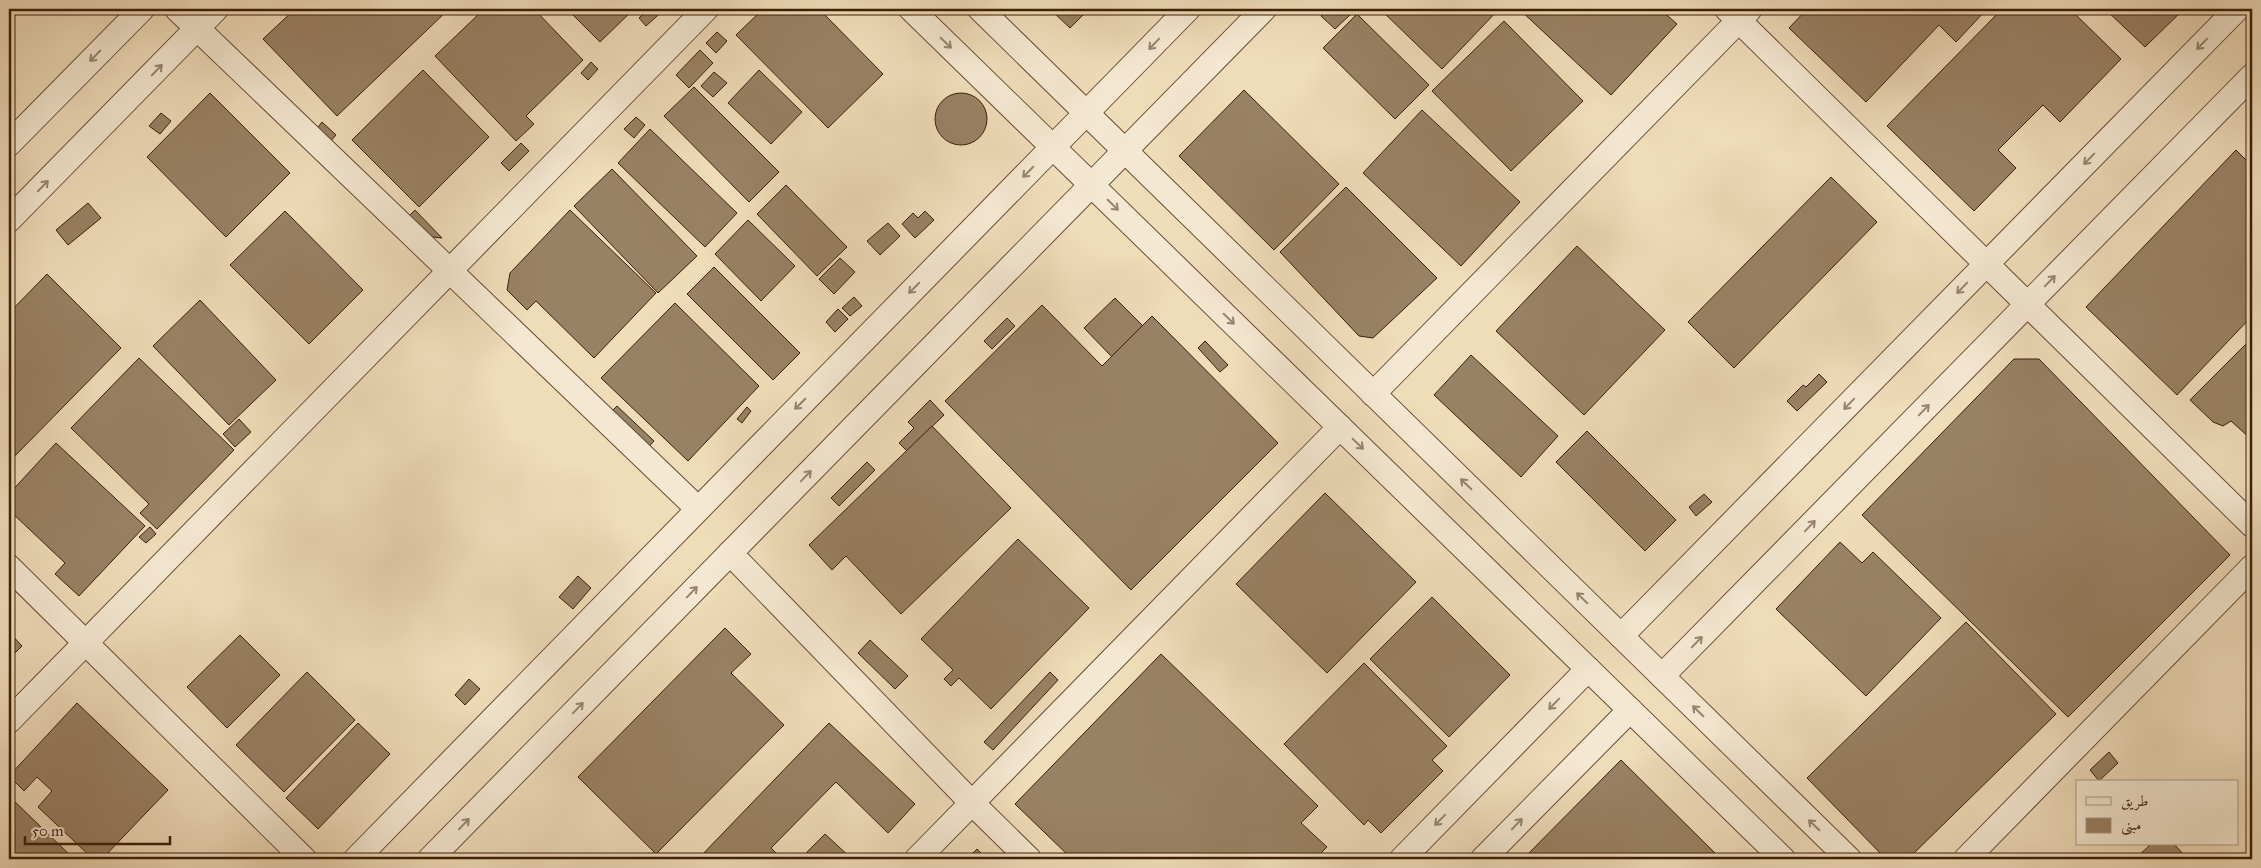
<svg xmlns="http://www.w3.org/2000/svg" width="2261" height="868" font-family="'IM FELL Great Primer',Amiri,serif">
<style>
.building{fill:#998165;stroke:#3c1f0a}
.lines{fill:none;stroke-linecap:round;stroke-linejoin:round}
.minor-casing{stroke:#694e36;stroke-width:26}
.minor{stroke:#f5e8d2;stroke-width:24}
.oneway{stroke:#98846e}
</style>
<rect width="100%" height="100%" fill="#efdcb9"/>
<filter id="stains"><feTurbulence type="fractalNoise" baseFrequency=".004" numOctaves="4"/><feColorMatrix values="0 0 0 0 .2 0 0 0 0 .09 0 0 0 0 .02 0 0 0 .5 -.17"/></filter>
<radialGradient id="worn" r=".72"><stop offset=".6" stop-color="#630" stop-opacity="0"/><stop offset="1" stop-color="#630" stop-opacity=".3"/></radialGradient>
<g class="building">
<path d="M295,9H449L337,116L263,39Z"/>
<path d="M484,9H534L583,60L526,116L534,124L516,141L435,56Z"/>
<path d="M567,9H634L600,42Z"/>
<path d="M649,9H665L646,26L639,18Z"/>
<path d="M763,9H819L883,74L828,128L736,35Z"/>
<path d="M1050,9H1089L1070,28Z"/>
<path d="M1328,9H1348L1352,13L1335,29L1321,16Z"/>
<path d="M1380,9H1499L1442,69Z"/>
<path d="M1519,9H1660L1677,24L1611,95Z"/>
<path d="M1807,9H1987L1956,42L1939,25L1866,102L1789,28Z"/>
<path d="M2002,9H2070L2121,59L2060,122L2043,105L1998,150L2016,168L1974,211L1887,126Z"/>
<path d="M2105,9H2184L2145,47Z"/>
<path d="M1357,14L1429,85L1395,119L1323,48Z"/>
<path d="M1504,21L1583,101L1511,171L1432,91Z"/>
<path d="M717,32L727,41L716,53L706,43Z"/>
<path d="M700,50L713,63L689,88L676,75Z"/>
<path d="M591,62L598,69L588,80L581,73Z"/>
<path d="M423,70L489,137L419,207L352,140Z"/>
<path d="M759,70L802,112L771,144L728,103Z"/>
<path d="M714,72L727,83L713,97L701,86Z"/>
<path d="M694,87L779,172L749,202L664,116Z"/>
<path d="M1244,90L1339,184L1274,250L1179,156Z"/>
<circle cx="961" cy="119" r="26"/>
<path d="M210,93L290,173L226,237L147,157Z"/>
<path d="M1422,110L1520,202L1461,266L1363,173Z"/>
<path d="M161,113L171,121L160,134L149,126Z"/>
<path d="M636,117L645,125L634,138L624,129Z"/>
<path d="M322,122L336,135L329,143L316,130Z"/>
<path d="M650,129L737,213L705,247L618,163Z"/>
<path d="M521,143L529,151L509,171L501,163Z"/>
<path d="M2236,150L2252,166V316L2177,395L2086,307Z"/>
<path d="M612,169L697,256L658,293L574,206Z"/>
<path d="M1831,177L1877,222L1734,368L1688,322Z"/>
<path d="M786,185L847,247L817,276L757,214Z"/>
<path d="M1346,187L1437,278L1373,338L1359,336L1280,252Z"/>
<path d="M88,203L101,218L68,245L56,230Z"/>
<path d="M415,210L442,238L423,236L406,219Z"/>
<path d="M570,210L656,293L594,358L536,301L527,310L507,290L510,273Z"/>
<path d="M285,211L363,290L309,344L230,265Z"/>
<path d="M925,211L934,220L915,238L902,224L913,213L918,218Z"/>
<path d="M748,220L795,266L761,301L715,254Z"/>
<path d="M888,223L900,236L880,255L867,241Z"/>
<path d="M1577,246L1665,330L1584,415L1496,331Z"/>
<path d="M840,258L855,272L834,294L819,279Z"/>
<path d="M714,267L800,353L773,380L687,294Z"/>
<path d="M47,274L121,348L9,462V313Z"/>
<path d="M854,297L862,306L850,316L842,308Z"/>
<path d="M1115,298L1143,326L1112,357L1084,328Z"/>
<path d="M200,300L276,380L229,425L153,346Z"/>
<path d="M675,303L759,386L688,461L601,378Z"/>
<path d="M1042,305L1102,366L1152,316L1278,443L1131,590L945,401Z"/>
<path d="M838,309L848,319L835,332L826,322Z"/>
<path d="M1007,318L1015,326L992,349L984,341Z"/>
<path d="M2252,338V440L2231,421L2223,426L2213,422L2190,400Z"/>
<path d="M1205,341L1228,365L1220,372L1198,348Z"/>
<path d="M1471,355L1558,436L1521,477L1434,395Z"/>
<path d="M139,358L234,450L157,529L140,513L149,504L71,428Z"/>
<path d="M2014,359H2039L2230,555L2068,717L1862,515Z"/>
<path d="M1819,374L1827,382L1797,411L1787,401L1803,385L1806,387Z"/>
<path d="M930,400L944,415L907,451L899,443L914,428L908,422Z"/>
<path d="M617,406L654,441L644,452L607,416Z"/>
<path d="M747,407L751,411L742,423L737,419Z"/>
<path d="M239,419L251,432L235,447L223,434Z"/>
<path d="M932,426L1011,508L901,614L846,556L832,570L809,545Z"/>
<path d="M1587,431L1676,520L1645,551L1556,462Z"/>
<path d="M56,443L145,526L79,596L55,574L65,563L9,510V494Z"/>
<path d="M867,462L875,470L839,506L831,498Z"/>
<path d="M1325,493L1416,582L1327,673L1236,584Z"/>
<path d="M1704,494L1712,502L1696,516L1689,507Z"/>
<path d="M150,527L156,534L146,543L139,537Z"/>
<path d="M1018,539L1089,608L991,709L959,678L951,686L944,679L953,670L921,639Z"/>
<path d="M1840,542L1862,563L1873,552L1941,618L1866,696L1776,609Z"/>
<path d="M578,576L591,588L573,609L559,597Z"/>
<path d="M1432,597L1510,675L1449,737L1370,659Z"/>
<path d="M1966,622L2056,714L1908,859H1886L1807,778Z"/>
<path d="M725,628L751,654L731,673L784,725L656,854L578,777Z"/>
<path d="M9,632L22,646L9,659Z"/>
<path d="M240,635L280,675L227,728L187,687Z"/>
<path d="M870,640L908,676L895,689L858,653Z"/>
<path d="M1161,654L1318,806L1301,823L1327,847L1315,859H1072L1015,804Z"/>
<path d="M1364,663L1447,746L1432,760L1443,771L1381,833L1368,820L1364,825L1284,744Z"/>
<path d="M307,672L355,720L284,792L236,745Z"/>
<path d="M1050,672L1058,680L993,750L984,742Z"/>
<path d="M469,679L480,689L465,705L455,695Z"/>
<path d="M77,703L168,790L102,859H93L38,807L52,791L37,777L24,791L9,776Z"/>
<path d="M358,723L390,754L318,829L286,798Z"/>
<path d="M829,723L915,804L888,833L836,782L771,848L782,859H698Z"/>
<path d="M2109,752L2118,763L2099,781L2090,770Z"/>
<path d="M1621,760L1721,859H1523Z"/>
<path d="M9,796L74,859H9Z"/>
<path d="M825,834L852,859H800Z"/>
<path d="M2151,844H2174L2188,859H2135Z"/>
<path d="M977,849L987,859H967Z"/>
</g>
<g class="lines">
<g class="minor-casing">
<g id="minor">
<path d="M177,9L697,508"/>
<path d="M911,9L1783,859"/>
<path d="M980,9L1849,859"/>
<path d="M1727,9L2252,525"/>
<path d="M9,144L142,9"/>
<path d="M9,220L216,9"/>
<path d="M1373,394L1749,10"/>
<path d="M730,553L972,803L1029,859"/>
<path d="M9,567L304,859"/>
<path d="M1621,636L2237,9"/>
<path d="M1662,676L2252,76"/>
<path d="M9,721L706,9"/>
<path d="M356,859L1188,9"/>
<path d="M430,859L1264,9"/>
<path d="M917,859L1340,427"/>
<path d="M1402,859L1588,669"/>
<path d="M1483,859L1630,710"/>
<path d="M1966,859L2252,567"/>
</g>
</g>
<use href="#minor" class="minor"/>
</g>
<defs><path id="oneway-shaft" d="M-6 0H5M1.5-3L5.5 0L1.5 3" fill="none" stroke-width="1.6" stroke-linecap="round" stroke-linejoin="round" transform="scale(1.25)"/></defs>
<g class="oneway">
<use href="#oneway-shaft" transform="translate(946 43) rotate(44)"/>
<use href="#oneway-shaft" transform="translate(1154 44) rotate(134)"/>
<use href="#oneway-shaft" transform="translate(2202 44) rotate(134)"/>
<use href="#oneway-shaft" transform="translate(95 56) rotate(134)"/>
<use href="#oneway-shaft" transform="translate(157 70) rotate(-46)"/>
<use href="#oneway-shaft" transform="translate(2089 159) rotate(134)"/>
<use href="#oneway-shaft" transform="translate(1028 172) rotate(135)"/>
<use href="#oneway-shaft" transform="translate(43 186) rotate(-46)"/>
<use href="#oneway-shaft" transform="translate(1113 205) rotate(44)"/>
<use href="#oneway-shaft" transform="translate(2050 281) rotate(-46)"/>
<use href="#oneway-shaft" transform="translate(914 288) rotate(135)"/>
<use href="#oneway-shaft" transform="translate(1962 288) rotate(134)"/>
<use href="#oneway-shaft" transform="translate(1229 319) rotate(44)"/>
<use href="#oneway-shaft" transform="translate(800 404) rotate(135)"/>
<use href="#oneway-shaft" transform="translate(1849 404) rotate(134)"/>
<use href="#oneway-shaft" transform="translate(1924 410) rotate(-46)"/>
<use href="#oneway-shaft" transform="translate(1358 444) rotate(44)"/>
<use href="#oneway-shaft" transform="translate(806 476) rotate(-46)"/>
<use href="#oneway-shaft" transform="translate(1466 484) rotate(-136)"/>
<use href="#oneway-shaft" transform="translate(1810 526) rotate(-46)"/>
<use href="#oneway-shaft" transform="translate(692 592) rotate(-46)"/>
<use href="#oneway-shaft" transform="translate(1582 598) rotate(-136)"/>
<use href="#oneway-shaft" transform="translate(1697 642) rotate(-46)"/>
<use href="#oneway-shaft" transform="translate(1554 704) rotate(134)"/>
<use href="#oneway-shaft" transform="translate(578 708) rotate(-46)"/>
<use href="#oneway-shaft" transform="translate(1698 711) rotate(-136)"/>
<use href="#oneway-shaft" transform="translate(1440 820) rotate(134)"/>
<use href="#oneway-shaft" transform="translate(464 824) rotate(-46)"/>
<use href="#oneway-shaft" transform="translate(1517 824) rotate(-46)"/>
<use href="#oneway-shaft" transform="translate(1814 825) rotate(-136)"/>
</g>
<rect width="2261" height="868" fill="none" stroke="#efdcb9" stroke-width="30"/>
<rect x="10" y="10" width="2241" height="848" fill="none" stroke="#3c1f0a" stroke-width="2.5"/>
<rect x="15" y="15" width="2231" height="838" fill="none" stroke="#3c1f0a"/>
<rect x="2076" y="780" width="162" height="65" fill="#f5e8d2" stroke="#ab9882"/>
<rect x="2086" y="797" width="25" height="8" fill="#f5e8d2" stroke="#ab9882"/>
<text x="2121" y="806" font-size="15" fill="#3c1f0a">طريق</text>
<rect x="2086" y="818" width="25" height="15" fill="#998165" stroke="#ab9882"/>
<text x="2121" y="830" font-size="15" fill="#3c1f0a">مبنى</text>
<path d="M25 836v8h145v-8" fill="none" stroke="#3c1f0a" stroke-width="2.5"/>
<text x="32" y="836" font-size="15" fill="#3c1f0a" stroke="#f5e8d2" stroke-width="4" paint-order="stroke">50 m</text>
<rect width="100%" height="100%" filter="url(#stains)"/>
<rect width="100%" height="100%" fill="url(#worn)"/>
</svg>
